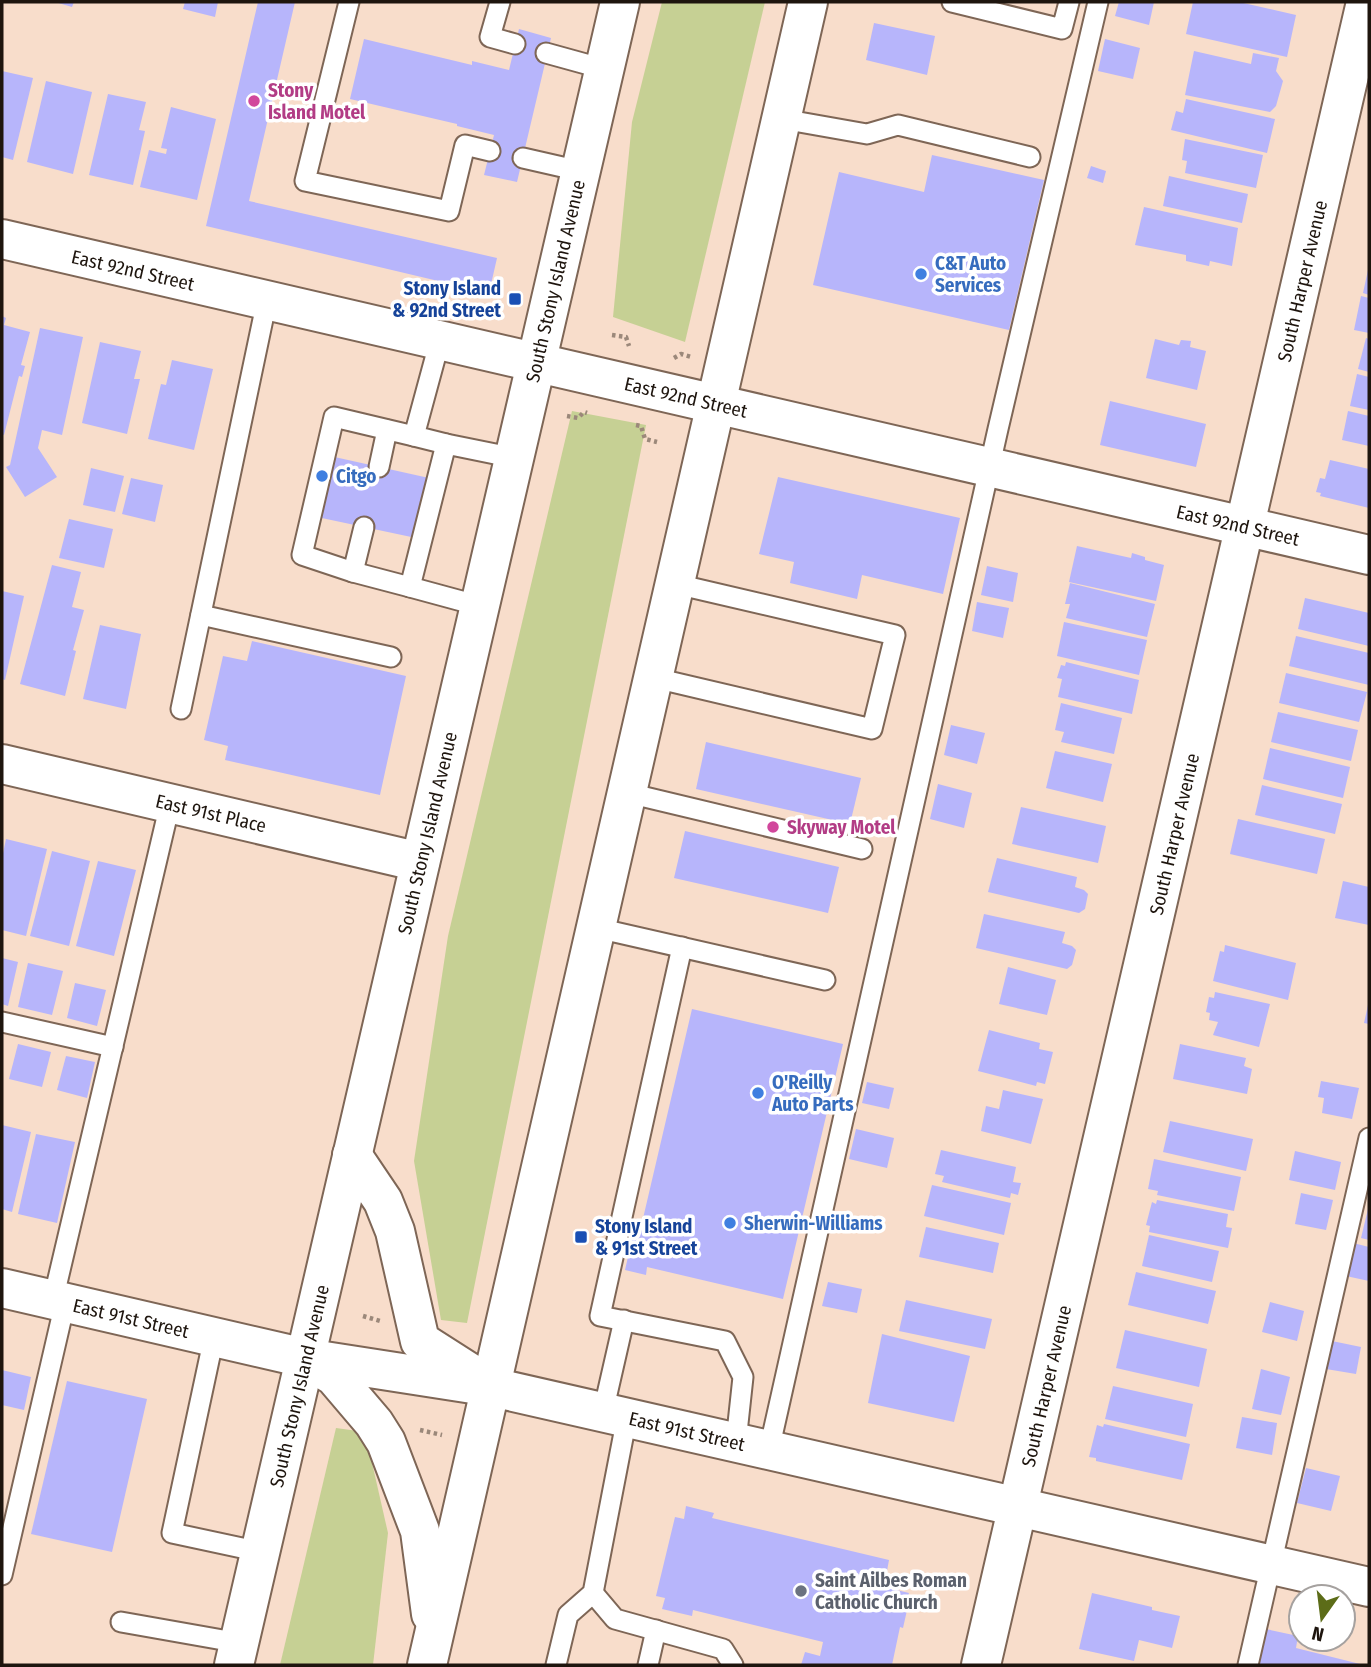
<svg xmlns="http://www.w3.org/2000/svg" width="1371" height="1667" font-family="'Fira Sans Condensed',sans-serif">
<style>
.grass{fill:#c6d094}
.building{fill:#b7b5fb}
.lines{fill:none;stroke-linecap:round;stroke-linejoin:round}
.service-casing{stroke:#7e6656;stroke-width:23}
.minor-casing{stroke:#7e6656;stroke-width:42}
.trunk-casing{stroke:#7e6656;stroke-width:42}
.path{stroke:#9b887a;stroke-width:4.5;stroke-dasharray:3.5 3.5;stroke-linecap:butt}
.service{stroke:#fff;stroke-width:19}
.minor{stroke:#fff;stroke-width:38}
.trunk{stroke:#fff;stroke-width:38}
.hotel-dot{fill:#d1479c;stroke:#fff;stroke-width:2.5}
.shop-dot{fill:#3f7fe0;stroke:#fff;stroke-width:2.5}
.transit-dot{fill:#1a4fb4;stroke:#fff;stroke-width:2.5}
.worship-dot{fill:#6b7280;stroke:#fff;stroke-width:2.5}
.labels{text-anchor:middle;stroke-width:7;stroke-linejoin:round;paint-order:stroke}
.hotel-label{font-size:19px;font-weight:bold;fill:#b23c85;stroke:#fff;text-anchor:start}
.shop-label{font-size:19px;font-weight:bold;fill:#366cbe;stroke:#fff;text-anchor:start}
.street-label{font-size:19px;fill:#1e150e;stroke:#fff}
.transit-label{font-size:19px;font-weight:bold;fill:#164399;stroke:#fff;text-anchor:end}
.worship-label{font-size:19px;font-weight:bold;fill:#5b616d;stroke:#fff;text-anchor:start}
</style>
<rect width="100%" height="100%" fill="#f8ddcb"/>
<g class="grass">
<path d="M662,2H765L685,342L613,317L632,122Z"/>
<path d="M572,411L646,425L467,1323L441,1320L414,1161L448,936Z"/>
<path d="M336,1428L365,1432L388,1533L373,1665H280Z"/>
</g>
<g class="building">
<path d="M55,2H74L72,7Z"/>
<path d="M185,2H218L215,17L183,9Z"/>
<path d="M258,2H295L249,201L497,258L489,293L206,226Z"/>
<path d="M1119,2H1154L1149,25L1115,16Z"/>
<path d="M1193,2H1239L1296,15L1287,57L1186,34Z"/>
<path d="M874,23L935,36L927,75L866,60Z"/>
<path d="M519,29L551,38L517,182L484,175L494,135L457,126V124L350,99L364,39L472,65V61L509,70Z"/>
<path d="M1105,39L1140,48L1133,79L1098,71Z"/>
<path d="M1194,51L1251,64L1253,53L1279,58L1276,71L1283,81L1276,106L1270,112L1185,95Z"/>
<path d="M2,71L33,78L13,160L2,157Z"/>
<path d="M46,81L92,92L73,174L27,162Z"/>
<path d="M108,94L146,102L139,130L145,131L133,185L89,175Z"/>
<path d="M1186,99L1275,119L1267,153L1171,130L1176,111L1183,113Z"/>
<path d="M171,107L216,119L197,200L140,187L149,150L166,154L167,149L161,148Z"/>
<path d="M1185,139L1263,155L1256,188L1185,173L1187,161L1182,160Z"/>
<path d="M932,155L1044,180L1009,330L813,285L839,172L924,192Z"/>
<path d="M1091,166L1106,171L1103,183L1087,178Z"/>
<path d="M1169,176L1248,194L1242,223L1163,206Z"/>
<path d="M1144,207L1238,228L1232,266L1210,261L1209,266L1186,261V255L1135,245Z"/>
<path d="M1368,270H1369V295L1363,293Z"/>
<path d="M1361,296L1369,298V333L1354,330Z"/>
<path d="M2,316L6,318L4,325L30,332L21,365L25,366L22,377L19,376L4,435L2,434Z"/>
<path d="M40,328L83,337L62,435L42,430L38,448L57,477L25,497L6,467L10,465Z"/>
<path d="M1366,338L1369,339V372L1358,369Z"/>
<path d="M1155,339L1179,345L1181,340L1191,341L1190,347L1206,351L1197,390L1146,378Z"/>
<path d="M100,342L141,351L134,379H140L127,434L82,423Z"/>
<path d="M172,360L213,369L194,450L148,439L161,384L166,385Z"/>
<path d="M1357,374L1369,377V410L1350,406Z"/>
<path d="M1110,401L1206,424L1196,467L1100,445Z"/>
<path d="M1348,411L1369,416V446L1342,440Z"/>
<path d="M330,456L429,478L416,538L317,517Z"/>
<path d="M1330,460L1369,469V508L1320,496L1321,493L1316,492L1320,478L1325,479Z"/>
<path d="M91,468L124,476L115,512L83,505Z"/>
<path d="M778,477L960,518L943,594L862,575L857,599L790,583L794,562L759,554Z"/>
<path d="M131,478L163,485L155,522L122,514Z"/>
<path d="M69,519L113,529L104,568L59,558Z"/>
<path d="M1077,546L1131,558L1132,553L1145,557V560L1164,565L1156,601L1069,582Z"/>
<path d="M52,565L81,572L72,607L84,610L73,650L76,651L65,696L20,684Z"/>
<path d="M987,566L1018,573L1013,602L981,595Z"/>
<path d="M1070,583L1155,604L1147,637L1066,618L1070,604H1065Z"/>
<path d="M2,591L24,596L5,680L2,679Z"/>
<path d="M1305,598L1369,613V646L1298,629Z"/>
<path d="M977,602L1009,608L1003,638L972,631Z"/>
<path d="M1064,622L1147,640L1139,675L1057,656Z"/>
<path d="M100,625L141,634L126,709L83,699Z"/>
<path d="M1296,636L1369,653V685L1289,666Z"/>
<path d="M252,641L406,676L380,795L225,760L228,746L204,740L223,656L247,661Z"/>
<path d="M1066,662L1139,680L1132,714L1058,697L1062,679L1057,678L1061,665L1065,666Z"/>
<path d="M1286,673L1367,692L1359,722L1279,703Z"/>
<path d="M1061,703L1122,718L1114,754L1061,742L1064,732L1055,730Z"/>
<path d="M1278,712L1358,730L1351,761L1271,742Z"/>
<path d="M951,725L985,733L977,764L944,755Z"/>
<path d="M706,742L861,778L850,824L696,789Z"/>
<path d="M1270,748L1350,767L1343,798L1263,779Z"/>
<path d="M1055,751L1112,764L1103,802L1046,788Z"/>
<path d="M938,784L972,793L964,828L930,819Z"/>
<path d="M1262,785L1342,804L1335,834L1255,815Z"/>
<path d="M1021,807L1106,826L1098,863L1012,844Z"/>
<path d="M1238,819L1325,839L1317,874L1230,854Z"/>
<path d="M685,831L839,867L828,913L674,878Z"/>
<path d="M6,839L47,849L26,936L2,930V858Z"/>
<path d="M52,851L90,861L69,946L30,936Z"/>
<path d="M997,858L1077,877L1075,887L1084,890L1088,894L1085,909L1079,913L988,892Z"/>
<path d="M98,861L136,870L114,956L76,946Z"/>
<path d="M1343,881L1369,887V925L1335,918Z"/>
<path d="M984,914L1065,932L1062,943L1072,946L1076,950L1072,965L1067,969L976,948Z"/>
<path d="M1225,945L1296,963L1288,1000L1213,981L1220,951L1224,952Z"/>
<path d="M2,958L18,962L8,1006L2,1004Z"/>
<path d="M28,963L63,971L52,1015L18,1007Z"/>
<path d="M1008,967L1056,980L1047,1015L999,1004Z"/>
<path d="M75,983L106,990L97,1026L67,1018Z"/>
<path d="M1215,992L1270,1004L1259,1047L1213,1035L1218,1022L1209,1020L1210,1013L1206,1012L1209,997L1214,998Z"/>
<path d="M1368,1005H1369V1024L1364,1023Z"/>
<path d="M692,1009L843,1044L783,1299L647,1267L646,1275L625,1270L635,1226L641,1227Z"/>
<path d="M989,1030L1040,1043L1039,1049L1053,1052L1045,1084L1037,1082L1036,1086L978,1071Z"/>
<path d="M18,1044L51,1052L42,1087L9,1079Z"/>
<path d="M1180,1044L1246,1058L1244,1066L1252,1069L1247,1094L1173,1079Z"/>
<path d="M66,1056L95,1062L87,1098L57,1090Z"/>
<path d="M1321,1081L1359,1088L1352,1119L1322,1113L1324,1098L1318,1097Z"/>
<path d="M867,1082L894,1088L889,1109L862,1103Z"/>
<path d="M1003,1090L1043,1099L1031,1144L981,1131L986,1106L999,1109Z"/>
<path d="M1170,1121L1253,1139L1246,1171L1163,1152Z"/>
<path d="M2,1125L31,1132L12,1212L2,1209Z"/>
<path d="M856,1129L894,1138L887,1168L849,1159Z"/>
<path d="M36,1134L75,1142L57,1223L18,1214Z"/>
<path d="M941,1150L1016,1167L1013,1182L1021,1183L1018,1195L1011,1193L1010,1198L942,1182L944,1176L935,1174Z"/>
<path d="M1295,1151L1341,1162L1335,1190L1289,1180Z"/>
<path d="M1154,1159L1241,1177L1234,1211L1157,1195L1158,1191L1148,1189Z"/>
<path d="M932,1185L1011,1203L1004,1235L924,1216Z"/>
<path d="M1301,1193L1333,1200L1326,1230L1295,1224Z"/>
<path d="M1157,1200L1228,1214L1226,1227L1232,1228L1228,1248L1149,1232L1150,1226L1146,1225L1152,1202L1156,1204Z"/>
<path d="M1368,1209H1369V1240L1361,1238Z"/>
<path d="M926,1227L999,1243L993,1273L919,1257Z"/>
<path d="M1149,1235L1219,1251L1212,1282L1142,1266Z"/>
<path d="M1353,1243L1369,1247V1281L1346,1276Z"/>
<path d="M1136,1272L1216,1291L1208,1324L1128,1305Z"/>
<path d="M828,1282L862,1289L857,1313L822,1306Z"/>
<path d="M906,1300L992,1319L985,1349L899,1331Z"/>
<path d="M1270,1302L1304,1311L1297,1341L1262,1332Z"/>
<path d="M1125,1330L1207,1349L1199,1387L1116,1368Z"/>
<path d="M882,1334L970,1356L954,1422L868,1403Z"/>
<path d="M1332,1341L1361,1347L1356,1374L1326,1369Z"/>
<path d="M1261,1369L1290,1377L1281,1415L1252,1409Z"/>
<path d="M2,1370L31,1377L24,1410L2,1405Z"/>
<path d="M67,1381L147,1399L112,1552L31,1534Z"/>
<path d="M1113,1386L1193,1404L1186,1437L1105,1419Z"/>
<path d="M1242,1417L1277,1423L1272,1455L1236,1448Z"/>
<path d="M1104,1424L1190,1444L1182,1480L1096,1461V1458L1089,1457L1097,1425L1103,1427Z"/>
<path d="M1306,1468L1340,1476L1331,1511L1297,1503Z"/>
<path d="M686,1506L714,1513L712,1518L889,1560L884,1587L909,1593L908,1596L910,1597L903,1628L900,1627L892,1665H801L805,1652L820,1656L823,1642L693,1610L692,1616L662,1609L665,1598L656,1596L675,1517L684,1519Z"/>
<path d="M1092,1593L1152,1607V1610L1180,1616L1172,1648L1139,1640L1134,1661L1079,1649Z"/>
<path d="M1266,1629L1298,1636L1296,1648L1364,1665H1258Z"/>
</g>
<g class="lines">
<g class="service-casing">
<g id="service">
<path d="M349,2L305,181L449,211L465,145L490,151"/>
<path d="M500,2L490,37L515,44"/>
<path d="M952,2L1062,29L1069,2"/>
<path d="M546,53L604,69"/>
<path d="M782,119L867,134L898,125L1030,157"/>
<path d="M523,158L580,171"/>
<path d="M440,340L414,436L446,444"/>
<path d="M379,467L387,430"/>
<path d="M353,572L364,527"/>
<path d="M410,587L353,572L302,555L334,417L414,436"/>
<path d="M480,606L410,587L446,444L515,458"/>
<path d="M201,615L391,657"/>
<path d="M655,678L872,729L895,635L676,584"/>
<path d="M181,709L267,300"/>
<path d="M628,793L862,849"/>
<path d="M597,928L825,980"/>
<path d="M682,947L600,1316L725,1341L743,1377L736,1442"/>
<path d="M2,1022L113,1047"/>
<path d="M53,1300L170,804"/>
<path d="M214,1337L172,1533L261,1552"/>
<path d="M603,1412L624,1320"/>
<path d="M769,1450L998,429L1098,2"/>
<path d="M2,1575L65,1303"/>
<path d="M593,1593L615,1619L723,1649L733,1665"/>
<path d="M121,1622L240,1643"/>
<path d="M556,1665L568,1615L593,1593L627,1417"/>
<path d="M648,1665L656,1630"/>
<path d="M1248,1665L1369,1138"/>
</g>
</g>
<g class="minor-casing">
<g id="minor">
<path d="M2,239L1369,555"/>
<path d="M2,764L420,862"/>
<path d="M2,1288L305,1358L492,1387L1369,1587"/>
<path d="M981,1665L1366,2"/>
</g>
</g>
<g class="trunk-casing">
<g id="trunk">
<path d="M352,1155L383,1201L395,1231L420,1341L492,1387"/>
<path d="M305,1358L334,1376L374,1423L386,1442L420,1531L431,1614"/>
<path d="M234,1665L620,2"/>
<path d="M427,1665L808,2"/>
</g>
</g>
<g class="path">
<path d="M612,335L626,337L629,346"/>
<path d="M674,358L681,354L691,357"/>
<path d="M567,416L578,418L584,412L587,413"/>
<path d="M636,425L641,426L645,439L657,442"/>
<path d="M363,1316L380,1321"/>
<path d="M420,1430L442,1435"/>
</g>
<use href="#service" class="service"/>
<use href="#minor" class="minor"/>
<use href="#trunk" class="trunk"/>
</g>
<g class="hotel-dot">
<circle cx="254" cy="101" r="7"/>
<circle cx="773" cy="827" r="7"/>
</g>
<g class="shop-dot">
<circle cx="921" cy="274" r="7"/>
<circle cx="322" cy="476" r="7"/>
<circle cx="758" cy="1093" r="7"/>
<circle cx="730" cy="1223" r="7"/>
</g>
<g class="transit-dot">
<rect x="508" y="292" width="14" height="14" rx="3.5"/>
<rect x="574" y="1230" width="14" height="14" rx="3.5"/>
</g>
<circle class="worship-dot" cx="801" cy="1591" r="7"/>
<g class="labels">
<g class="hotel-label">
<text x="268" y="97">Stony<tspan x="268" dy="22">Island Motel</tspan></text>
<text x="787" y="834">Skyway Motel</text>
</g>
<g class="shop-label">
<text x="935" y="270">C&amp;T Auto<tspan x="935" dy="22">Services</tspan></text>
<text x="336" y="483">Citgo</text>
<text x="772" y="1089">O'Reilly<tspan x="772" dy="22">Auto Parts</tspan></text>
<text x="744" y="1230">Sherwin-Williams</text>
</g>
<g class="street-label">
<text transform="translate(133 270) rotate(13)" y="7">East 92nd Street</text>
<text transform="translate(555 281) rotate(-77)" y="7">South Stony Island Avenue</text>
<text transform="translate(1302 281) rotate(-77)" y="7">South Harper Avenue</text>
<text transform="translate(686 397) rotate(13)" y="7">East 92nd Street</text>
<text transform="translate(1238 525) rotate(13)" y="7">East 92nd Street</text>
<text transform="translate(211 813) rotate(13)" y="7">East 91st Place</text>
<text transform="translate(427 833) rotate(-77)" y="7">South Stony Island Avenue</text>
<text transform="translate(1174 834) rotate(-77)" y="7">South Harper Avenue</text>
<text transform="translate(131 1318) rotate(13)" y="7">East 91st Street</text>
<text transform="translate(299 1386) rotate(-77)" y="7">South Stony Island Avenue</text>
<text transform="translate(1046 1386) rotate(-77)" y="7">South Harper Avenue</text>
<text transform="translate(687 1431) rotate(13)" y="7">East 91st Street</text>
</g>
<g class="transit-label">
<text x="501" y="295">Stony Island<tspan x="501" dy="22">&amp; 92nd Street</tspan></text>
<text x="595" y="1233" text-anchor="start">Stony Island<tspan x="595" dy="22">&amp; 91st Street</tspan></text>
</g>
<g class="worship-label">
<text x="815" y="1587">Saint Ailbes Roman<tspan x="815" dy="22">Catholic Church</tspan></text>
</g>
</g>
<rect width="1371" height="1667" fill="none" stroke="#1e150e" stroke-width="7"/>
<g transform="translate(1322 1618) rotate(194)"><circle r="33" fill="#ffffff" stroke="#a5a19f" stroke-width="2"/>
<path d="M0-5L12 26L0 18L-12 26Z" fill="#5c6c18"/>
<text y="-10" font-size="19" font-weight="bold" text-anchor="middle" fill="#1e150e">N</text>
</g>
</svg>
